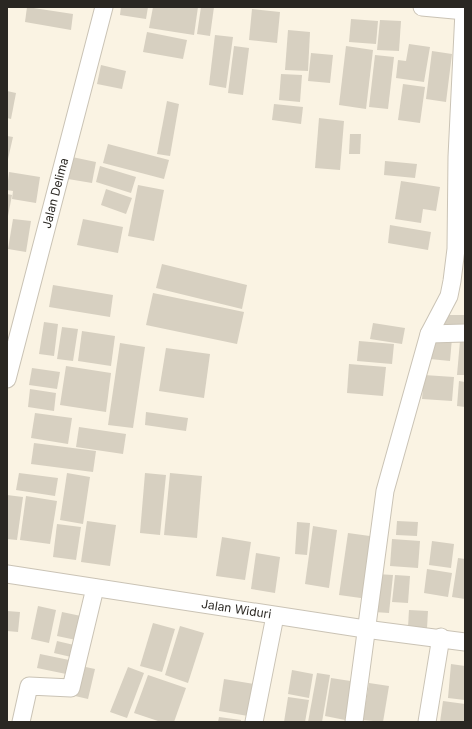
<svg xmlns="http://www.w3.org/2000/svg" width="472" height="729" font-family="Inter,sans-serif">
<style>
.building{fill:#d7d0c1}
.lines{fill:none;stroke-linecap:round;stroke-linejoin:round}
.street-casing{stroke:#cac3b5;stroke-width:19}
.street{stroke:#fff;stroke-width:17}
.labels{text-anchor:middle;stroke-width:4;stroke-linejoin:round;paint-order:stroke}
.street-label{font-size:12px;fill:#2a2722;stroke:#faf3e3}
</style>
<rect width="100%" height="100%" fill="#faf3e3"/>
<g class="building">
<path d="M27,7L73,14L71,30L25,22Z"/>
<path d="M121,7H148L146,19L120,15Z"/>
<path d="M153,7H198L194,35L149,28Z"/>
<path d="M201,7H214L210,36L197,34Z"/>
<path d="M252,9L280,12L277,43L249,40Z"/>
<path d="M351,19L378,21L376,44L349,42Z"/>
<path d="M380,20L401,21L399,51L377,50Z"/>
<path d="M288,30L310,32L308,71L285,70Z"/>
<path d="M147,32L187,40L183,59L143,52Z"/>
<path d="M215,35L233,37L226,88L209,85Z"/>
<path d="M409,44L430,47L424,82L396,78L398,60L406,61Z"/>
<path d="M234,46L249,48L243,95L228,93Z"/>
<path d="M346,46L373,50L366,109L339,105Z"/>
<path d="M432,51L452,54L446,102L426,99Z"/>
<path d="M311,53L333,55L330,83L308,81Z"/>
<path d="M375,55L394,57L388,109L369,107Z"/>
<path d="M101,65L126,71L122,89L97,84Z"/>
<path d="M281,74L302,75L300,102L279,100Z"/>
<path d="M403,84L425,87L420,123L398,120Z"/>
<path d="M7,91L16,93L11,119L7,118Z"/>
<path d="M167,101L179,104L170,156L157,154Z"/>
<path d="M274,104L303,107L301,124L272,120Z"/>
<path d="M319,118L344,121L340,170L315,168Z"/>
<path d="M350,134H361L360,154H349Z"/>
<path d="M7,136L13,137L8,159H7Z"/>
<path d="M108,144L169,160L164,179L103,163Z"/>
<path d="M72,157L96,162L92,183L68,179Z"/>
<path d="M385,161L417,164L415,178L384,175Z"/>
<path d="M100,166L136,177L131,193L96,182Z"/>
<path d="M9,172L40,177L36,203L12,199L13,191L7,190Z"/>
<path d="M401,181L440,187L436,211L423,209L421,223L395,219Z"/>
<path d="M138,185L164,190L154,241L128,236Z"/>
<path d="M106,189L132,198L126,214L101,205Z"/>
<path d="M7,194L12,195L8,216H7Z"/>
<path d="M13,219L31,221L26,252L8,249Z"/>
<path d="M83,219L123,227L118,253L77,245Z"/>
<path d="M390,225L431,232L428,250L388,243Z"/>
<path d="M162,264L247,285L242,309L156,288Z"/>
<path d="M53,285L113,295L110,317L49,307Z"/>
<path d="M153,293L244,312L237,344L146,325Z"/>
<path d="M445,315H465V331L445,330Z"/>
<path d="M44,322L58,324L54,356L39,354Z"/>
<path d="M373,323L405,328L402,344L370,339Z"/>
<path d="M62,327L78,329L73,361L57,359Z"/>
<path d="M82,331L115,336L111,366L78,361Z"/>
<path d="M432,337L452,338L450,361L430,359Z"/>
<path d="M359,341L394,344L392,364L357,361Z"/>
<path d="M460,341L465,342V375H457Z"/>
<path d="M120,343L145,347L133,428L108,425Z"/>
<path d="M166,348L210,354L204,398L159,391Z"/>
<path d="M349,364L386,367L383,396L347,393Z"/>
<path d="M66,366L111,373L106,412L60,405Z"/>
<path d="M32,368L60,372L57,389L29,385Z"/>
<path d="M424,375L454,377L452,401L422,399Z"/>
<path d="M459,381L465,382V407L457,406Z"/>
<path d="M30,389L56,393L54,411L28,407Z"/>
<path d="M146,412L188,418L186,431L145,425Z"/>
<path d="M35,413L72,418L68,444L31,438Z"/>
<path d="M79,427L126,434L123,454L76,447Z"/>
<path d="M34,443L96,451L93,472L31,464Z"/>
<path d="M19,473L58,478L55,496L16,490Z"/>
<path d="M67,473L90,477L83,524L60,520Z"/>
<path d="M145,473L166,475L160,535L140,533Z"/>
<path d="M170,473L202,476L197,538L164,535Z"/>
<path d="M7,495L23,497L17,540L7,539Z"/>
<path d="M26,496L57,501L50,544L20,540Z"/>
<path d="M87,521L116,525L110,566L81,562Z"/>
<path d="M397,521L418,522L417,536L396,535Z"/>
<path d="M297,522L310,523L307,555L295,554Z"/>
<path d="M57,524L81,527L76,560L53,557Z"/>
<path d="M313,526L337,530L329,588L305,584Z"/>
<path d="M348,533L377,537L368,599L339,595Z"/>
<path d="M222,537L251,542L245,580L216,576Z"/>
<path d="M392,539L420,541L418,568L390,566Z"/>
<path d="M432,541L454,544L451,568L429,565Z"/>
<path d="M256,553L280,557L275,593L251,589Z"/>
<path d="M458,558L465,559V599L452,597Z"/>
<path d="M427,569L452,573L448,597L424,593Z"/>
<path d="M377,574L393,575L389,613L374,612Z"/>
<path d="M395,575L410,576L408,603L392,602Z"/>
<path d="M38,606L56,610L49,643L31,639Z"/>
<path d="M409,610L428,611L427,628L408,627Z"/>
<path d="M7,611L20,612L18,632L7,631Z"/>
<path d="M62,612L81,616L76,640L57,636Z"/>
<path d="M153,623L175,629L162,672L140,666Z"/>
<path d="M180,626L204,633L188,683L165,675Z"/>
<path d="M57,641L74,645L71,657L54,653Z"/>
<path d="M40,654L74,661L71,675L37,668Z"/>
<path d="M451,664L465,666V700L448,698Z"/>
<path d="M81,666L95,669L88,699L75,696Z"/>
<path d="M128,667L144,673L127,718L110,712Z"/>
<path d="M292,670L313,674L309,698L288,694Z"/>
<path d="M317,673L330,675L322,722H308Z"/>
<path d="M148,675L186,688L174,722H161L134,713Z"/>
<path d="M331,678L357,682L350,721L325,716Z"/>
<path d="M224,679L254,684L248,716L219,711Z"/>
<path d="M369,683L389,686L383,722L363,720Z"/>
<path d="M288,697L309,700L305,722H284Z"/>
<path d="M443,701L465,704V722H440Z"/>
<path d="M219,717L241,720V722H218Z"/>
</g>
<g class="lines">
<g class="street-casing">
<g id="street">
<path d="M422,7L465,11"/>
<path d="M429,334L465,333"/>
<path id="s1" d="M7,379L104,7"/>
<path id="s2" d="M7,574L365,629L465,642"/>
<path d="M21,722L29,686L71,688L95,588"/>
<path d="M254,722L275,616"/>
<path d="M354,722L385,491L429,334L449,296L452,281L456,249L457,157L464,11"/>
<path d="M427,722L441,637"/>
</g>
</g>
<use href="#street" class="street"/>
</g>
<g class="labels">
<g class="street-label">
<text dy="4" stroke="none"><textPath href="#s1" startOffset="192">Jalan Delima</textPath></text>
<text dy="4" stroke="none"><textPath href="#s2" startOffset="232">Jalan Widuri</textPath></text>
</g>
</g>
<rect width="472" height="729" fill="none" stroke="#2a2722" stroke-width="16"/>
</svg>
